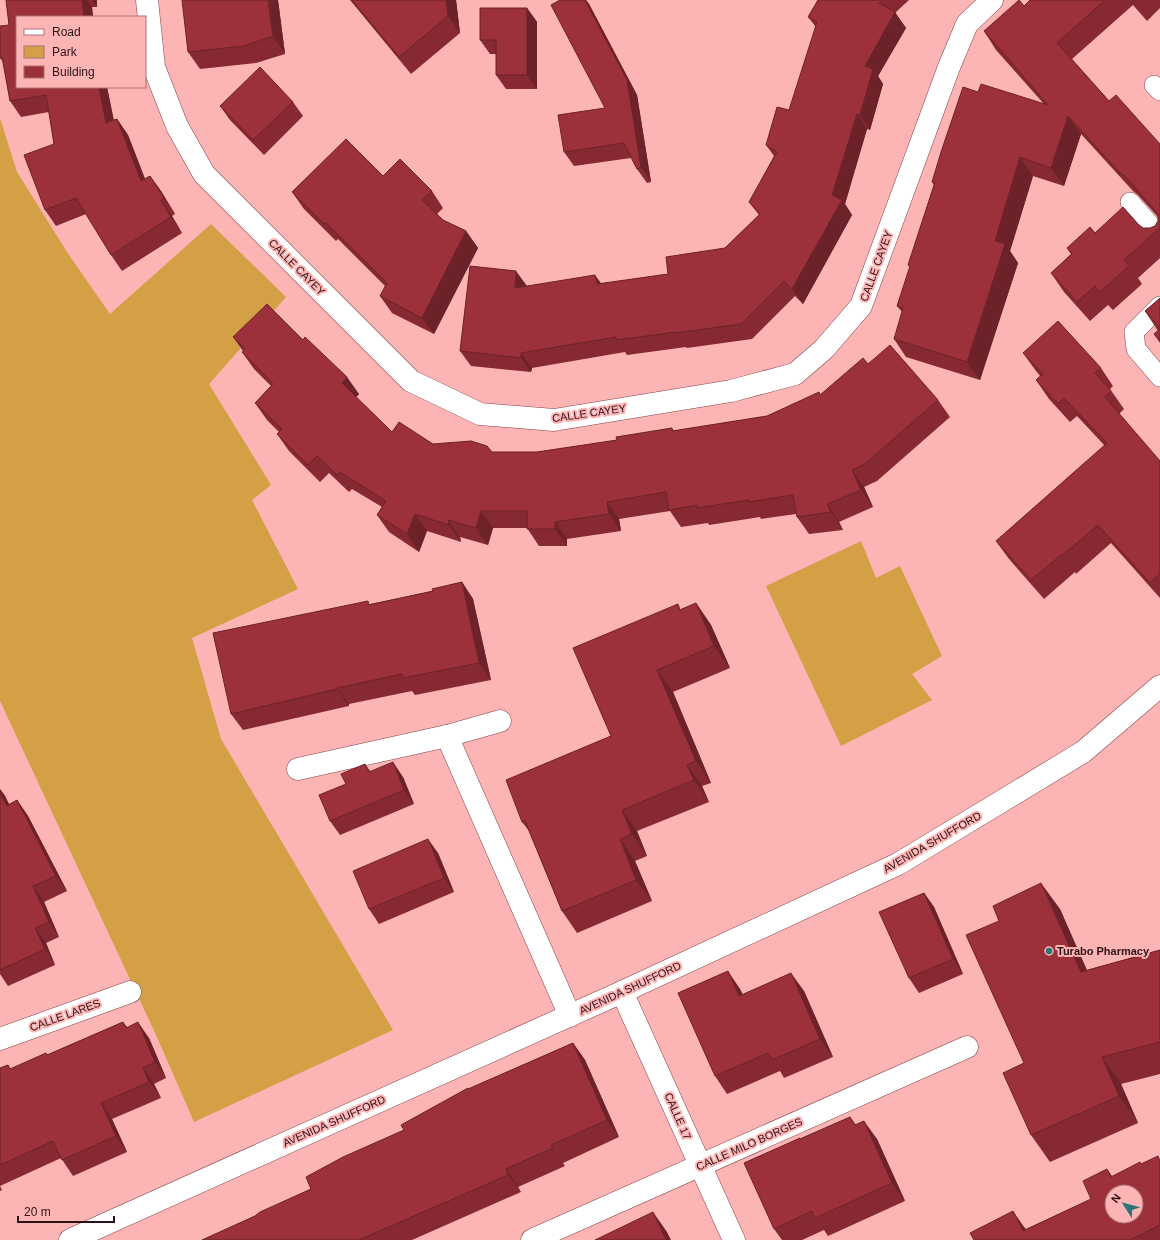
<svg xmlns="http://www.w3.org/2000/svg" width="1160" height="1240" font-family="Arial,sans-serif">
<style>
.green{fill:#d3a046}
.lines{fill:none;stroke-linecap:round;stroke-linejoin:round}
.service-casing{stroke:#824346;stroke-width:20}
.minor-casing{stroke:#824346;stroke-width:23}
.tertiary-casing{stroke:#824346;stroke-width:23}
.service{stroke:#fff;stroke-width:19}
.minor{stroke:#fff;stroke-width:22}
.tertiary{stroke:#fff;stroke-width:22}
.wall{fill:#862933}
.shaded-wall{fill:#6d2229}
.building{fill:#9c303b;stroke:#6d2229;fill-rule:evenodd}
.poi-dot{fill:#2b7578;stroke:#fdb4b5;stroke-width:1.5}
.labels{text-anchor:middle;stroke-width:4;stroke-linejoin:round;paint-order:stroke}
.street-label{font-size:11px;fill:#2c1214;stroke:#fdb4b5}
.poi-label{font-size:11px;font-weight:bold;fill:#2c1214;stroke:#fdb4b5;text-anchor:start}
</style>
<rect width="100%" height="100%" fill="#fdb4b5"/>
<g class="green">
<path d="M0,118L17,172L67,252L110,314L211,224L286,297L209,384L271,485L252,500L298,589L192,638L221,739L393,1030L194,1122L156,1035L0,701Z"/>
<path d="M861,541L876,578L900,566L942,656L912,674L932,700L841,746L766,586Z"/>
</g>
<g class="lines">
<g class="service-casing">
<g id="service">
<path d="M1154,85L1160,91"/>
<path d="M1130,202L1160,236"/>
<path d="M1160,306L1134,332L1136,349L1160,377"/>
</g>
</g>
<g class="minor-casing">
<g id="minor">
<path d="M147,0L154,67L177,126L204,174L411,381L480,414L554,420L731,391L795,374L824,349L861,306L949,67L967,24L992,0"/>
<path d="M447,736L570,1016"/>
<path d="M298,769L447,736L500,721"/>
<path d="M622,992L734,1240"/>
<path d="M0,1039L130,992"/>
<path d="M532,1240L967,1047"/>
</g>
</g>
<g class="tertiary-casing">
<path id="tertiary" d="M70,1240L622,992L898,864L1083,752L1160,686"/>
</g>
<use href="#service" class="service"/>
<use href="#minor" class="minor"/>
<use href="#tertiary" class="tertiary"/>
</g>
<g class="wall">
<path d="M6,0H97V7H92L93,17H17L107,87L114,120L117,119L128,135L145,179L150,176L161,191L175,214L172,216L182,233L122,271L111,255L86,214L56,226L45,210L54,144L49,112L21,117L10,101L3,62L0,58L9,25Z"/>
<path d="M278,0L285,54L256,63L200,69L188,52Z"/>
<path d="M350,0H456L460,33L411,74Z"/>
<path d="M560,0H586L589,4L637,95L651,182L647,183L637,169L631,158L574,166L564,152L605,108Z"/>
<path d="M818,0H909L895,13L906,28L878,76L883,84L870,130L867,129L845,204L852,215L803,304L795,296L752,339L687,348L686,347L627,355L625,352L532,368L531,372L471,366L460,351L527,287L601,284L668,274L725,248L759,215L749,202L774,156L766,145L789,110L816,27L808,17Z"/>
<path d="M1030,0H1160V8L1147,21L1133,5L1072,59L1109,101L1160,144V258L1138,278L1142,284L1113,310L1108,305L1090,321L1064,292L1051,273L1071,254L1067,248L1095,233L1139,225L1143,228H1150L1155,226L1158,221V217L1138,195L1133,191L1081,134L1064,186L1033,176L1010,251L1018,263L980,380L906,357L894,339L902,312L897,306L910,267L908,265L934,185L932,182L978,92L1044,104L996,50L984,31L1024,6Z"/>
<path d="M527,8L537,22V89H506L496,75V54H490L480,40Z"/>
<path d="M293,102L303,116L264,155L230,120L220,106Z"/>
<path d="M383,176L432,191L443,208L437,214L443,220L466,231L478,248L434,334L392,313L380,296L385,286L338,239L336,241L304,209L292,192Z"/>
<path d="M1160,298V343L1154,334L1158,331L1145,311Z"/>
<path d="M233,337L303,340L359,394L356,397L392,432L433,444L492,452H537L617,440L672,428L674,431L767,416L821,394L868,364L938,400L950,417L877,481L864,487L873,507L839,522L843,530L809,534L797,517L796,514L761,519L760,517L709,525L708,523L681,527L670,511L619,519L621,531L567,539V546H539L527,528H493L488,545L460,537L461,542L427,531L419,552L389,532L377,515L382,507L352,489L349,492L329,473L320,482L289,451L277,434L279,432L267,420L255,403L271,386L254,369L242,352L243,351Z"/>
<path d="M1023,353L1101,368L1113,386L1110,389L1124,409L1119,414L1160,461V598L1111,543L1076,574L1075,572L1044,599L1009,559L996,541L1105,446L1077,416L1070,422L1049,399L1036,380L1040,376L1036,371Z"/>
<path d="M462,582L473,599L491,680L415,695L412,691L349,704V706L243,730L231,714L370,604L433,591Z"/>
<path d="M696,603L711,625L730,668L673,692L711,783L702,786L709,802L637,831L647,856L635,861L652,901L577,933L562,911L529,831L522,822L611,736L681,609Z"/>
<path d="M371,771L403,777L414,804L340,835L330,821L346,784Z"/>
<path d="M0,789L5,796L9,804L17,800L28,816L67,891L44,902L59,937L46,943L55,965L8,986L0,974Z"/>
<path d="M438,853L454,892L379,924L369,909Z"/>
<path d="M924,893L934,907L963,974L919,993L909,978Z"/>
<path d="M1060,909L1087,970L1160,950V1074L1121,1084L1138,1123L1050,1162L1031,1135L1024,1063L999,921Z"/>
<path d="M740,989L743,995L804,991L833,1057L784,1078L780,1071L727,1094L715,1076Z"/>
<path d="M123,1022L127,1027L149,1038L166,1078L154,1084L161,1098L112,1119L127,1152L73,1176L61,1158L0,1186L2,1190L0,1191V1068L8,1065L10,1069L47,1055Z"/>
<path d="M573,1043L585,1060L619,1137L563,1163L565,1166L518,1187L521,1192L412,1240H202L255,1216L311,1189L469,1089Z"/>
<path d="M850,1117L856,1125L877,1139L905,1201L828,1236L824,1230L802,1240H782L774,1229L800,1139Z"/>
<path d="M1160,1160V1240H974L1024,1227L1026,1229L1091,1199L1107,1169L1112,1176L1141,1164Z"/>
</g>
<g class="shaded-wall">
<path d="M82,0H87L92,7L93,17H84Z"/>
<path d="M92,0H97V7Z"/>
<path d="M268,0H278L285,54L273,36Z"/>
<path d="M446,0H456L460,33L448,16Z"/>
<path d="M585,0H586L589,4L637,95L651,182L641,167Z"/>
<path d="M527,8L537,22V89L527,75Z"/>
<path d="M895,12L906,28L878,76L883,84L870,130L860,115L865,66Z"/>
<path d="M99,87H107L117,139L106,123Z"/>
<path d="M857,114L867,129L845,204L852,215L803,304L792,289L832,195Z"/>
<path d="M1068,116L1081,134L1064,186L1051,168Z"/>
<path d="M117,119L128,135L152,197L141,181Z"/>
<path d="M1020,157L1033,176L1010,251L1018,263L980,380L967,362L995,241Z"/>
<path d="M150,176L161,191L175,214L164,198Z"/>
<path d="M161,200L172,216L182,233L171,217Z"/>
<path d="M466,231L478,248L434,334L422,318Z"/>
<path d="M516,271L527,286L515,288Z"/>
<path d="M595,275L606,290L597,284Z"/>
<path d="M521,353L532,368L531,372L521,358Z"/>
<path d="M347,377L359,394L353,400L342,383Z"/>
<path d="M852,470L864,487L873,507L861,490Z"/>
<path d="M607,502L619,519L621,531L609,514Z"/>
<path d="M827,504L839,522L843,530L831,512Z"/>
<path d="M481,511L493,528L488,545L476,528Z"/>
<path d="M415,514L427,531L419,552L407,534Z"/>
<path d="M448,520L460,537L461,542L449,525Z"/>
<path d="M555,522L567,539V546L555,529Z"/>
<path d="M462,582L473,599L491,680L479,663Z"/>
<path d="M696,603L711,625L730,668L714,646Z"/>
<path d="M657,670L673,692L711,783L696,761Z"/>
<path d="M337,688L349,704V706L337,689Z"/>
<path d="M393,762L403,777L414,804L404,790Z"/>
<path d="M365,764L375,778L369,772Z"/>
<path d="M687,765L702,786L709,802L694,780Z"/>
<path d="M0,789L5,796L17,821L7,806L0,793Z"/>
<path d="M17,800L28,816L67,891L56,876Z"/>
<path d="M622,810L637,831L647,856L632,834Z"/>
<path d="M428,839L438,853L454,892L444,878Z"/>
<path d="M620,839L635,861L652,901L636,880Z"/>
<path d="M1041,883L1060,909L1099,999L1081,972Z"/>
<path d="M33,886L44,902L59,937L49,922Z"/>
<path d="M924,893L934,907L963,974L953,959Z"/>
<path d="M35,928L46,943L55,965L45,949Z"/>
<path d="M728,971L740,989L752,1014L739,996Z"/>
<path d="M791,973L804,991L833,1057L820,1039Z"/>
<path d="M138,1022L149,1038L166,1078L155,1062Z"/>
<path d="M573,1043L585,1060L619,1137L607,1120Z"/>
<path d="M1102,1057L1121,1084L1138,1123L1119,1096Z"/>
<path d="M143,1068L154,1084L161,1098L149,1082Z"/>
<path d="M101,1103L112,1119L127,1152L116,1136Z"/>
<path d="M864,1121L877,1139L905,1201L892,1183Z"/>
<path d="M506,1169L518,1187L521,1192L508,1175Z"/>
<path d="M1013,1211L1024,1227L1031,1240L1023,1231Z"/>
<path d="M653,1212L667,1232L671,1240H666Z"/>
</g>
<g class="building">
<path d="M6,0H82L84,17H17V87H99L106,123L117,119L141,181L150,176L164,198L161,200L171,217L111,255L76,198L45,210L24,155L54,144L46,95L10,101L2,57L0,58V26L9,25Z"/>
<path d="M182,0H268L273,36L244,46L188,52Z"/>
<path d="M352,0H446L448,16L399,57Z"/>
<path d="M560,0H585L627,80L641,167L637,169L624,143L564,152L558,115L605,108L551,5Z"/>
<path d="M818,0H882L879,3L895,12L865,66L873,69L860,115L857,114L832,195L842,200L792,289L784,281L741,324L676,333V332L616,340V337L521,353V358L460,351L470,266L516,271L515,288L595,275L597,284L668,274L666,257L725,248L760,214L749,202L777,152L766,145L777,107L789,110L817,22L808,17Z"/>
<path d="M1019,0L1024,6L1030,0H1105L1057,43L1109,101L1116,95L1160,144V228L1124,260L1129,266L1100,292L1095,286L1077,302L1051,273L1072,254L1067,248L1090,227L1095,233L1123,207L1139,225L1143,228H1150L1155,226L1158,221V215L1155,210L1125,176L1120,173L1068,116L1051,168L1020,157L995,241L1005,244L967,362L894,339L903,308L897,306L910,266L908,265L935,182H932L941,152L963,87L978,92L981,84L1048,105L984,31Z"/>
<path d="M1132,0H1137L1134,2Z"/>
<path d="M480,8H527V75H496V40H480Z"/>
<path d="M260,67L293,102L253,140L220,106Z"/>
<path d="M346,139L383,176L400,159L432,191L422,200L443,220L466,231L422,318L380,296L387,283L326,223L324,224L292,192Z"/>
<path d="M1160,298V328L1145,311Z"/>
<path d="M267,304L303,340L305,337L347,377L342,383L392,432L399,422L433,444L471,441L487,446L492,452H537L617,440L616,437L672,428V431L767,416L819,392L820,395L863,358L868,364L890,345L938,400L865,464L852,470L861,490L827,504L831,512L797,517L793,495L749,502V500L697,508V505L669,510L666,492L607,502L609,514L555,522V529H527V511H481L476,528L448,520L449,525L415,514L407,534L377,515L386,501L340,472L337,475L317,456L308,465L277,434L282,429L255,403L273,384L242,352L245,349L233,337Z"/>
<path d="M1058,321L1101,368L1095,373L1111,391L1105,397L1160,461V573L1150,583L1098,525L1063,555L1062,554L1031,580L996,541L1107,443L1064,398L1058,404L1036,380L1043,374L1023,353Z"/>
<path d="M1160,329V341L1154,334Z"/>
<path d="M462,582L479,663L403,678L402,674L337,688V689L231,714L213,633L368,601L369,605L433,591L432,589Z"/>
<path d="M696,603L714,646L657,670L696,761L687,765L694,780L622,810L632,834L620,839L636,880L562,911L525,821L522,822L506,780L611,736L573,648L678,604L680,610Z"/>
<path d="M393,762L404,790L330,821L319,795L346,784L341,774L365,764L369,772Z"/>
<path d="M0,793L7,806L17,800L56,876L33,886L49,922L35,928L45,949L0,970Z"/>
<path d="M428,839L444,878L369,909L353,871Z"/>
<path d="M1041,883L1081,972L1160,950V1042L1102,1057L1119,1096L1031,1135L1003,1073L1024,1063L966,935L999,921L993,906Z"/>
<path d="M924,893L953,959L909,978L879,912Z"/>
<path d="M728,971L739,996L791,973L820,1039L772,1060L768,1053L715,1076L678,993Z"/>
<path d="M123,1022L126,1028L138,1022L155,1062L143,1068L149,1082L101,1103L116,1136L62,1160L53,1141L0,1165V1068L8,1065L10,1069L46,1053L47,1055Z"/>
<path d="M573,1043L607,1120L551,1145L553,1148L506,1169L508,1175L359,1240H202L255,1216L260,1212L311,1189L306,1177L343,1157L404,1130L401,1125L468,1088V1089Z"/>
<path d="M850,1117L855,1125L864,1121L892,1183L815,1218L812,1211L774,1229L744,1163L800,1138V1139Z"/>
<path d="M1158,1156L1160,1161V1225L1130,1240H974L970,1233L1013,1211L1023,1231L1091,1199L1083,1181L1107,1169L1111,1177L1140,1162L1141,1164ZM1112,1192H1136V1216H1112Z"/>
<path d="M653,1212L666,1240H595Z"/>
</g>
<circle class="poi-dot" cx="1049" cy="951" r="4"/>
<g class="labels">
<g class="street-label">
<text transform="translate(876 266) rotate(-70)" y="4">CALLE CAYEY</text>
<text transform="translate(297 267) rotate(45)" y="4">CALLE CAYEY</text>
<text transform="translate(589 413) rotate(-8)" y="4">CALLE CAYEY</text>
<text transform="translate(932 842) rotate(-30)" y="4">AVENIDA SHUFFORD</text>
<text transform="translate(630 988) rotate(-25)" y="4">AVENIDA SHUFFORD</text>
<text transform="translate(65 1015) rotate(-20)" y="4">CALLE LARES</text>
<text transform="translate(678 1116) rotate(66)" y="4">CALLE 17</text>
<text transform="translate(334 1121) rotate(-24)" y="4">AVENIDA SHUFFORD</text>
<text transform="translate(749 1144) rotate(-24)" y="4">CALLE MILO BORGES</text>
</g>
<g class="poi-label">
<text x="1057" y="955">Turabo Pharmacy</text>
</g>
</g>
<rect x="16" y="16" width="130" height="72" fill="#fdb4b5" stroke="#a97375"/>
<rect x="24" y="29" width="20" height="6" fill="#ffffff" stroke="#a97375"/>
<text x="52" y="36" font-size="12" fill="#2c1214">Road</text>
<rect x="24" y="46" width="20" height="12" fill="#d3a046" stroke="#a97375"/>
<text x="52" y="56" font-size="12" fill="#2c1214">Park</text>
<rect x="24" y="66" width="20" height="12" fill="#9c303b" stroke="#a97375"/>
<text x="52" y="76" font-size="12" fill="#2c1214">Building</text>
<g transform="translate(1124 1204) rotate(306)"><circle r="19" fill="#fdb4b5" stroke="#a97375"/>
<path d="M0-3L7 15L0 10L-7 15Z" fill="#2b7578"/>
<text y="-6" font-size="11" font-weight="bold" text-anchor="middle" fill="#2c1214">N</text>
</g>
<path d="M18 1216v6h96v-6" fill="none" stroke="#2c1214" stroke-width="2"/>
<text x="24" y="1216" font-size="12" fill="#2c1214" stroke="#fdb4b5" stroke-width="3" paint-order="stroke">20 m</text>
</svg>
